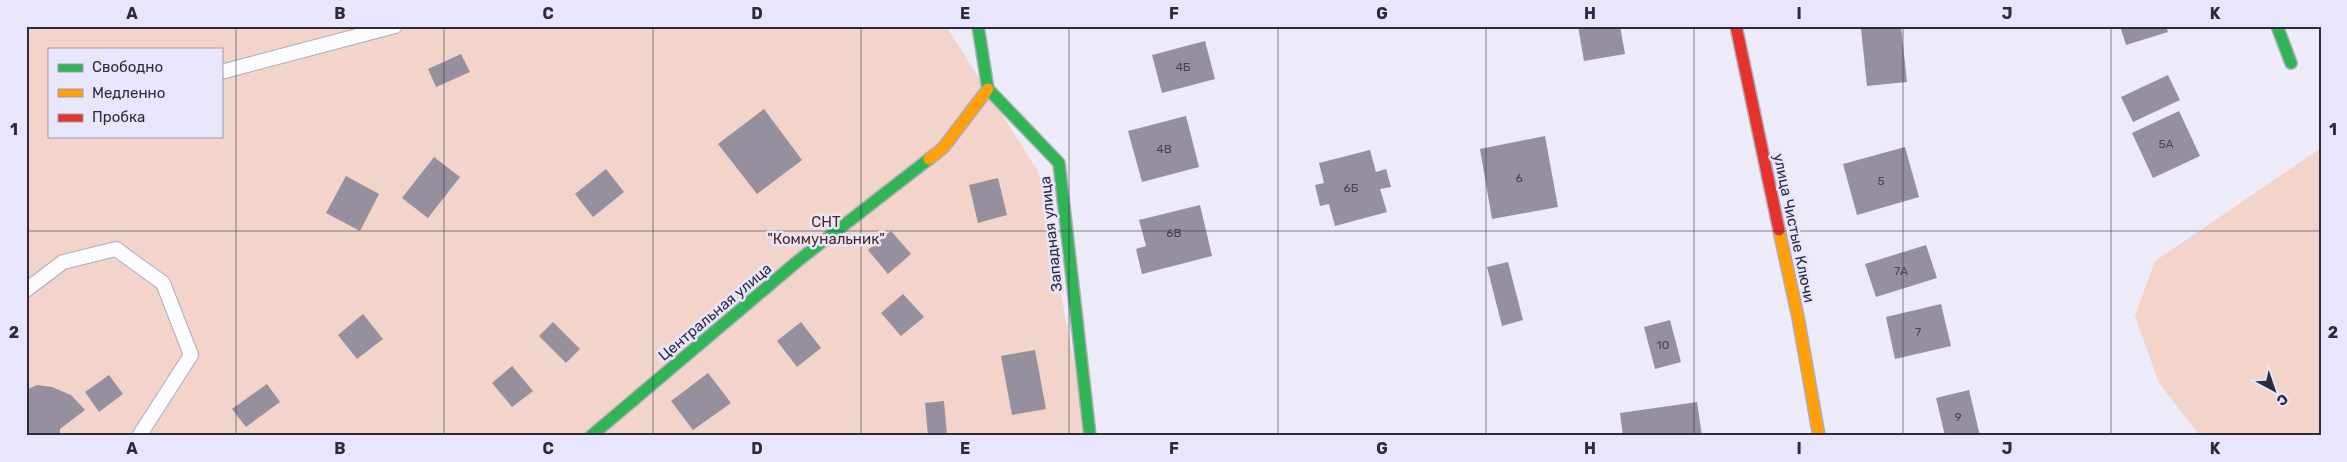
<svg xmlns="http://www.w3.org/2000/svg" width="2347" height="462" font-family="Rubik,sans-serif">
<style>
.green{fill:#f2d4ca;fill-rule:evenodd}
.building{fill:#968f9e}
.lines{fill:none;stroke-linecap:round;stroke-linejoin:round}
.lane-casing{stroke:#aeacbb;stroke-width:16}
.fast-casing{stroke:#aeacbb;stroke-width:14}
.slow-casing{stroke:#aeacbb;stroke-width:14}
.jam-casing{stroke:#aeacbb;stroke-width:14}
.lane{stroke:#fcfcfe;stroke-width:14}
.fast{stroke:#30b455;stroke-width:11}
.slow{stroke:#ff9f0a;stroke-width:11}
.jam{stroke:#e5322d;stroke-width:11}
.grid{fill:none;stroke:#2d2a3e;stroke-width:1;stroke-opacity:0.55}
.labels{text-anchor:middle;stroke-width:5;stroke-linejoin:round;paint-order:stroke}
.number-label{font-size:12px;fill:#474356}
.park-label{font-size:15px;fill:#51280e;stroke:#e8e6fc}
.street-label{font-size:15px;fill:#2d2a3e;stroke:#e8e6fc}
.neatline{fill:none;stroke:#2d2a3e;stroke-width:2}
.grid-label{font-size:16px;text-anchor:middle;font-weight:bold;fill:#2d2a3e}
</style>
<rect width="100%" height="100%" fill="#ecebf7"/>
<g class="green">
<path d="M26,26H946L1039,173L1087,436H26ZM49,49H221V136H49Z"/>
<path d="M2321,148V436H2200L2159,383L2135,316L2155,261Z"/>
</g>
<g class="building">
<path d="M1578,26H1620L1625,54L1584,61Z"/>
<path d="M1881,26H1901L1907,82L1867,86L1861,29Z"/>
<path d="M2120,26H2166L2168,32L2126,45Z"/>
<path d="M1205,41L1215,79L1162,93L1152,55Z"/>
<path d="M461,54L470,72L436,87L428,69Z"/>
<path d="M2168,75L2180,100L2133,122L2121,97Z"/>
<path d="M764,109L802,160L757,194L718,144Z"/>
<path d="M2179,111L2200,156L2153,178L2132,133Z"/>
<path d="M1186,116L1199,167L1142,182L1128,131Z"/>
<path d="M1545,136L1558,207L1492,219L1480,149Z"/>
<path d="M1905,147L1919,197L1857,215L1843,164Z"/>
<path d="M1370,150L1376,172L1386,169L1391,187L1380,189L1387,212L1335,226L1329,204L1320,206L1315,185L1324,183L1319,163Z"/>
<path d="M434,157L460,177L428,218L402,198Z"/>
<path d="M606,169L624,192L593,217L575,194Z"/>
<path d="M346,176L379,194L360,231L326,213Z"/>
<path d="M998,178L1007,215L978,223L969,185Z"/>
<path d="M1200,205L1212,256L1142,274L1136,249L1146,246L1139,220Z"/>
<path d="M891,231L911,254L888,274L868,250Z"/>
<path d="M1926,245L1937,278L1876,297L1865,264Z"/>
<path d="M1508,262L1523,320L1502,326L1487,267Z"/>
<path d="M903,294L924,317L901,336L881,313Z"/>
<path d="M1941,304L1951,346L1895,359L1886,317Z"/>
<path d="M363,314L383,339L357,359L338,335Z"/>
<path d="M1670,320L1681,362L1655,369L1644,327Z"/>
<path d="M553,322L580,349L566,363L539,336Z"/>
<path d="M801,322L821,348L797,367L777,341Z"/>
<path d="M1035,350L1046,409L1012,415L1001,356Z"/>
<path d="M512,366L533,391L512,407L492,383Z"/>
<path d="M708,373L731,403L693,430L671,401Z"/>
<path d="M109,375L123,394L99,412L85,392Z"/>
<path d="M267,384L280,402L246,427L232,409Z"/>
<path d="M37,385L52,387L71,395L85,410L60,429V436H26V390Z"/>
<path d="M1969,390L1980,436H1945L1936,398Z"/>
<path d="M944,401L947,435L928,436L925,403Z"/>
<path d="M1697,402L1702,436H1623L1620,413Z"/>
</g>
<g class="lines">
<g class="lane-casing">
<g id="lane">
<path d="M221,72L395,26"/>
<path d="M26,290L63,262L116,249L163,283L191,355L139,436"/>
</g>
</g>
<g class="fast-casing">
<g id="fast">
<path d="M978,26L988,89L1059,163L1090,436"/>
<path d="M2277,26L2291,63"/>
<path d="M591,436L799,260L929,159"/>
</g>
</g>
<g class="slow-casing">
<g id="slow">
<path d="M929,159L943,148L988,89"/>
<path d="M1779,230L1798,317L1819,436"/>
</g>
</g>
<g class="jam-casing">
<path id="jam" d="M1736,26L1779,230"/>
</g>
<use href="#lane" class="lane"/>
<use href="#fast" class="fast"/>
<use href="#slow" class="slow"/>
<use href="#jam" class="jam"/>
</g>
<path class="grid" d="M236,26V436M444,26V436M653,26V436M861,26V436M1069,26V436M1278,26V436M1486,26V436M1694,26V436M1903,26V436M2111,26V436M26,231H2321"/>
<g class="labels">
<g class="number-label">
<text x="1183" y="71">4Б</text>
<text x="2166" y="148">5А</text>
<text x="1164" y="153">4В</text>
<text x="1519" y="182">6</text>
<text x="1881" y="185">5</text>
<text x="1351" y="192">6Б</text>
<text x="1174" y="237">6В</text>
<text x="1901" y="275">7А</text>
<text x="1918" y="336">7</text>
<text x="1663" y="349">10</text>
<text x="1958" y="421">9</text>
</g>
<g class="park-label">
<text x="826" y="227">СНТ<tspan x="826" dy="17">"Коммунальник"</tspan></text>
</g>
<g class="street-label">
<text transform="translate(1794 228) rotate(78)" y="5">улица Чистые Ключи</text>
<text transform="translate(1051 234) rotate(-96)" y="5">Западная улица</text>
<text transform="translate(715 312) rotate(-40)" y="5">Центральная улица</text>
</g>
</g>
<rect width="2347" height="462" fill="none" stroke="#e8e6fc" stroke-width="55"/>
<rect x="48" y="48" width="175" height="90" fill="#e8e6fc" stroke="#9d9bb0"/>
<rect x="58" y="64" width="25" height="8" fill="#30b455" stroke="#9d9bb0"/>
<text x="92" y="72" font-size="15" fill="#2d2a3e">Свободно</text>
<rect x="58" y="89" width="25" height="8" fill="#ff9f0a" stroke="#9d9bb0"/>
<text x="92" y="98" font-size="15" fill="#2d2a3e">Медленно</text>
<rect x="58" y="114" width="25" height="8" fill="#e5322d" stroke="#9d9bb0"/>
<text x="92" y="122" font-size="15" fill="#2d2a3e">Пробка</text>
<g transform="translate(2274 390) rotate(140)" stroke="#e8e6fc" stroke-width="4" paint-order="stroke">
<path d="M0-4L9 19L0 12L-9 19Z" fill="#2d2a3e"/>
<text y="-8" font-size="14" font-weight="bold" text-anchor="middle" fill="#2d2a3e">С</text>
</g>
<rect x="28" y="28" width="2292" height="406" class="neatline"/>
<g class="grid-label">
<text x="132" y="19">A</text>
<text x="340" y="19">B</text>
<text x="548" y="19">C</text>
<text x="757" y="19">D</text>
<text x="965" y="19">E</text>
<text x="1174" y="19">F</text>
<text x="1382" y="19">G</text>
<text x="1590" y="19">H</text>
<text x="1799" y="19">I</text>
<text x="2007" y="19">J</text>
<text x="2215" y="19">K</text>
<text x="14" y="135">1</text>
<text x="2333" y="135">1</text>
<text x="14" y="338">2</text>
<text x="2333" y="338">2</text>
<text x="132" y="454">A</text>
<text x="340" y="454">B</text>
<text x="548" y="454">C</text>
<text x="757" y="454">D</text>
<text x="965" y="454">E</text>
<text x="1174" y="454">F</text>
<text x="1382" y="454">G</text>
<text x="1590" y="454">H</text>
<text x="1799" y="454">I</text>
<text x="2007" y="454">J</text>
<text x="2215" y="454">K</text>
</g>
</svg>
